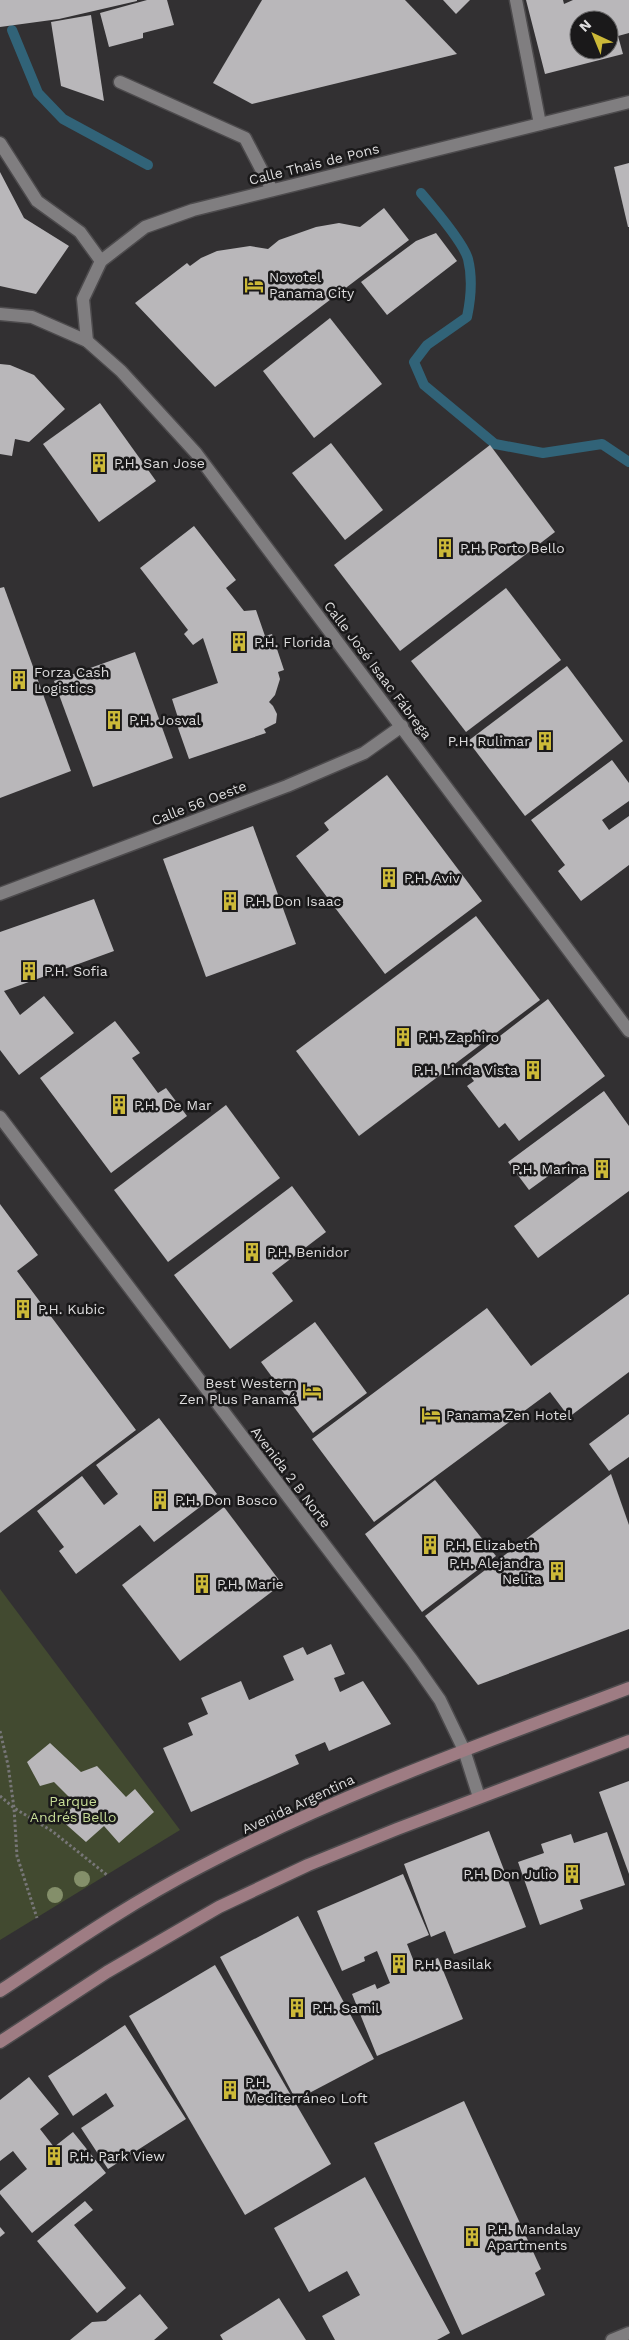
<svg xmlns="http://www.w3.org/2000/svg" width="629" height="2340" font-family="'Work Sans',sans-serif">
<style>
.green{fill:#424a30}
.lines{fill:none;stroke-linecap:round;stroke-linejoin:round}
.stream{stroke:#316378;stroke-width:10}
.building{fill:#b9b7ba;fill-rule:evenodd}
.lane-casing{stroke:#4d4b4d;stroke-width:15}
.street-casing{stroke:#4d4b4d;stroke-width:15}
.secondary-casing{stroke:#4d4b4d;stroke-width:15}
.path{stroke:#777677;stroke-width:3;stroke-dasharray:2.5 2.5;stroke-linecap:butt}
.lane{stroke:#807e80;stroke-width:12}
.street{stroke:#807e80;stroke-width:12}
.secondary{stroke:#9e7c83;stroke-width:12}
.tree{fill:#848f6a}
.labels{text-anchor:middle;stroke-width:5;stroke-linejoin:round;paint-order:stroke}
.street-label{font-size:14px;fill:#dddcdd;stroke:#1a191a}
.poi-label{font-size:14px;fill:#dddcdd;stroke:#1a191a;text-anchor:start}
.park-label{font-size:14px;fill:#c7dd97;stroke:#1a191a}
</style>
<rect width="100%" height="100%" fill="#323032"/>
<path class="green" d="M0,1589L180,1830L0,1940Z"/>
<g class="lines">
<g class="stream">
<path d="M12,30L38,93L63,119L148,165"/>
<path d="M421,193C433,207 464,244 468,259C473,279 471,298 467,317L427,345L414,362L424,385L495,444L543,453L602,444L629,462"/>
</g>
</g>
<g class="building">
<path d="M0,0H137V1L59,19L0,27Z"/>
<path d="M147,0H167L174,25L143,33V38L109,47L100,13Z"/>
<path d="M262,0H405L457,54L252,104L213,83Z"/>
<path d="M443,0H470L456,14Z"/>
<path d="M526,0H563L564,4L573,0H629V33L618,36L623,54L545,74ZM579,20H609V50H579Z"/>
<path d="M91,15L104,101L61,86L51,22Z"/>
<path d="M629,163V227H628L614,167Z"/>
<path d="M0,172L24,218L69,246L36,294L0,286Z"/>
<path d="M384,208L409,240L215,387L135,303L187,263L190,266L201,258L217,251L250,246L268,249L279,240L316,227L339,223L360,227Z"/>
<path d="M436,233L457,261L387,315L361,282L416,241Z"/>
<path d="M330,318L382,384L314,438L263,371Z"/>
<path d="M0,364L10,365L34,375L65,409L29,442L15,439L12,456L0,454Z"/>
<path d="M100,403L156,481L99,522L43,444Z"/>
<path d="M331,443L383,510L345,540L292,473Z"/>
<path d="M490,445L555,532L400,651L334,565Z"/>
<path d="M194,526L236,580L226,588L244,611L256,610L265,636L272,634L284,670L278,672L280,679L275,695L269,702L273,706L277,714L276,723L264,729L266,733L189,759L177,725L180,724L172,699L218,683L203,638L193,645L184,634L188,630L140,568Z"/>
<path d="M4,587L71,771L0,798V588Z"/>
<path d="M506,588L561,660L466,732L411,661Z"/>
<path d="M135,652L173,758L93,787L54,681Z"/>
<path d="M567,666L623,741L525,816L468,741Z"/>
<path d="M612,760L629,783V801L602,820L609,830L629,816V865L581,901L558,871L565,865L531,820Z"/>
<path d="M387,775L482,901L385,974L296,856L329,830L324,823Z"/>
<path d="M253,826L296,944L206,977L163,859Z"/>
<path d="M94,899L114,951L4,991L20,1015L44,996L74,1033L19,1075L0,1050V932Z"/>
<path d="M476,916L540,1000L359,1136L296,1051Z"/>
<path d="M548,999L605,1076L519,1141L505,1123L499,1128L467,1086L474,1081L462,1065Z"/>
<path d="M115,1021L140,1053L132,1058L158,1093L166,1088L187,1116L111,1173L40,1078Z"/>
<path d="M604,1091L629,1126V1191L538,1258L514,1226L580,1177L569,1161L529,1190L508,1162Z"/>
<path d="M226,1105L280,1178L168,1262L114,1190Z"/>
<path d="M292,1186L326,1232L272,1273L293,1301L230,1349L174,1275Z"/>
<path d="M0,1204L38,1255L17,1271L136,1430L0,1533Z"/>
<path d="M629,1294V1372L569,1417L550,1392L374,1522L312,1439L487,1308L531,1366Z"/>
<path d="M315,1322L367,1393L313,1433L261,1362Z"/>
<path d="M629,1414V1457L609,1471L589,1444Z"/>
<path d="M159,1418L217,1494L154,1542L140,1525L76,1574L59,1551L64,1547L37,1511L82,1476L104,1505L118,1494L96,1465Z"/>
<path d="M611,1474L629,1525V1629L478,1685L425,1616Z"/>
<path d="M435,1480L496,1556L422,1612L365,1534Z"/>
<path d="M224,1507L282,1584L180,1661L122,1585Z"/>
<path d="M331,1644L345,1674L334,1678L340,1692L363,1681L391,1724L329,1751L325,1742L295,1755L299,1764L191,1812L163,1748L193,1735L188,1723L208,1714L201,1698L241,1681L249,1700L294,1680L283,1656L303,1647L307,1655Z"/>
<path d="M50,1743L81,1772L97,1766L126,1797L135,1789L154,1812L119,1843L104,1826L86,1842L60,1819L76,1804L54,1782L40,1786L27,1762Z"/>
<path d="M629,1781V1874L599,1792Z"/>
<path d="M489,1831L526,1927L454,1954L445,1931L431,1937L404,1864Z"/>
<path d="M607,1832L625,1885L580,1900L583,1909L540,1925L518,1862L544,1853L541,1844L571,1834L574,1843Z"/>
<path d="M403,1874L429,1935L407,1944L416,1967L438,1958L463,2019L377,2056L352,1994L375,1984L377,1989L390,1983L377,1951L364,1957L365,1961L342,1971L317,1911Z"/>
<path d="M298,1916L374,2059L296,2100L220,1957Z"/>
<path d="M215,1965L331,2164L245,2215L129,2016Z"/>
<path d="M125,2025L186,2119L108,2169L81,2128L114,2106L106,2093L73,2116L48,2076Z"/>
<path d="M29,2077L59,2114L40,2129L54,2147L73,2132L106,2173L32,2233L0,2194V2191L27,2169L13,2151L0,2161V2100Z"/>
<path d="M464,2101L541,2269L535,2273L545,2295L462,2335L374,2143Z"/>
<path d="M365,2177L450,2333L437,2340H335L322,2316L360,2295L347,2271L309,2292L274,2228Z"/>
<path d="M85,2201L93,2210L74,2225L126,2288L97,2313L37,2241Z"/>
<path d="M0,2227L5,2233L0,2237Z"/>
<path d="M140,2294L168,2328L154,2340H70L92,2322L106,2321Z"/>
<path d="M279,2298L306,2340H223L220,2335Z"/>
</g>
<g class="lines">
<g class="lane-casing">
<g id="lane">
<path d="M516,0L540,124"/>
<path d="M120,82L245,138L272,190"/>
<path d="M0,143L37,201L80,232L101,261"/>
</g>
</g>
<g class="street-casing">
<g id="street">
<path d="M0,314L32,317L87,341L121,371L196,453L629,1031"/>
<path d="M87,341L83,299L101,261L145,227L193,210L629,102"/>
<path d="M0,894L287,786L364,753L402,726"/>
<path d="M0,1117L412,1660L440,1700L464,1750L479,1797"/>
<path d="M612,2340L629,2333"/>
</g>
</g>
<g class="secondary-casing">
<g id="secondary">
<path d="M0,1991C65,1948 130,1903 200,1867C337,1795 484,1743 629,1688"/>
<path d="M0,2042L107,1972L219,1907L308,1865L397,1829L629,1741"/>
</g>
</g>
<g class="path">
<path d="M0,1731L8,1765L14,1808L52,1831L107,1875"/>
<path d="M0,1796L14,1808L17,1856L37,1918"/>
</g>
<use href="#lane" class="lane"/>
<use href="#street" class="street"/>
<use href="#secondary" class="secondary"/>
</g>
<g class="tree">
<circle cx="82" cy="1879" r="8"/>
<circle cx="55" cy="1895" r="8"/>
</g>
<defs>
<g id="hotel-bare" transform="scale(1.5)"><path d="M-6-4.5h1.5V1H6V5H4.5V3h-9V5H-6ZM-4 0a1.8 1.8 0 1 1 3.6 0ZM.5 0V-2.5h3Q6-2.5 6 0Z" fill="#ccb938" stroke="#1a191a" stroke-width="2.5" paint-order="stroke"/></g>
<g id="building-bare" transform="scale(1.5)"><path d="M-4-6H4V6H1V3H-1V6H-4ZM-2.5-4.3h1.7v1.8h-1.7ZM.8-4.3h1.7v1.8H.8ZM-2.5-1h1.7V.8h-1.7ZM.8-1h1.7V.8H.8Z" fill="#ccb938" stroke="#1a191a" stroke-width="2.5" paint-order="stroke"/></g>
</defs>
<g fill-rule="evenodd">
<use href="#hotel-bare" x="254" y="285"/>
<use href="#building-bare" x="99" y="463"/>
<use href="#building-bare" x="445" y="548"/>
<use href="#building-bare" x="239" y="642"/>
<use href="#building-bare" x="19" y="680"/>
<use href="#building-bare" x="114" y="720"/>
<use href="#building-bare" x="545" y="741"/>
<use href="#building-bare" x="389" y="878"/>
<use href="#building-bare" x="230" y="901"/>
<use href="#building-bare" x="29" y="971"/>
<use href="#building-bare" x="403" y="1037"/>
<use href="#building-bare" x="533" y="1070"/>
<use href="#building-bare" x="119" y="1105"/>
<use href="#building-bare" x="602" y="1169"/>
<use href="#building-bare" x="252" y="1252"/>
<use href="#building-bare" x="23" y="1309"/>
<use href="#hotel-bare" x="312" y="1391"/>
<use href="#hotel-bare" x="431" y="1415"/>
<use href="#building-bare" x="160" y="1500"/>
<use href="#building-bare" x="430" y="1545"/>
<use href="#building-bare" x="557" y="1571"/>
<use href="#building-bare" x="202" y="1584"/>
<use href="#building-bare" x="572" y="1874"/>
<use href="#building-bare" x="399" y="1964"/>
<use href="#building-bare" x="297" y="2008"/>
<use href="#building-bare" x="230" y="2090"/>
<use href="#building-bare" x="54" y="2156"/>
<use href="#building-bare" x="472" y="2237"/>
</g>
<g class="labels">
<g class="street-label">
<text transform="translate(314 164) rotate(-14)" y="5">Calle Thais de Pons</text>
<text transform="translate(378 670) rotate(53)" y="5">Calle José Isaac Fábrega</text>
<text transform="translate(199 803) rotate(-21)" y="5">Calle 56 Oeste</text>
<text transform="translate(291 1477) rotate(53)" y="5">Avenida 2 B Norte</text>
<text transform="translate(298 1804) rotate(-25)" y="5">Avenida Argentina</text>
</g>
<g class="poi-label">
<text x="269" y="282">Novotel<tspan x="269" dy="16">Panama City</tspan></text>
<text x="114" y="468">P.H. San Jose</text>
<text x="460" y="553">P.H. Porto Bello</text>
<text x="254" y="647">P.H. Florida</text>
<text x="34" y="677">Forza Cash<tspan x="34" dy="16">Logistics</tspan></text>
<text x="129" y="725">P.H. Josval</text>
<text x="530" y="746" text-anchor="end">P.H. Rulimar</text>
<text x="404" y="883">P.H. Aviv</text>
<text x="245" y="906">P.H. Don Isaac</text>
<text x="44" y="976">P.H. Sofia</text>
<text x="418" y="1042">P.H. Zaphiro</text>
<text x="518" y="1075" text-anchor="end">P.H. Linda Vista</text>
<text x="134" y="1110">P.H. De Mar</text>
<text x="587" y="1174" text-anchor="end">P.H. Marina</text>
<text x="267" y="1257">P.H. Benidor</text>
<text x="38" y="1314">P.H. Kubic</text>
<text x="297" y="1388" text-anchor="end">Best Western<tspan x="297" dy="16">Zen Plus Panamá</tspan></text>
<text x="446" y="1420">Panama Zen Hotel</text>
<text x="175" y="1505">P.H. Don Bosco</text>
<text x="445" y="1550">P.H. Elizabeth</text>
<text x="542" y="1568" text-anchor="end">P.H. Alejandra<tspan x="542" dy="16">Nelita</tspan></text>
<text x="217" y="1589">P.H. Marie</text>
<text x="557" y="1879" text-anchor="end">P.H. Don Julio</text>
<text x="414" y="1969">P.H. Basilak</text>
<text x="312" y="2013">P.H. Samil</text>
<text x="245" y="2087">P.H.<tspan x="245" dy="16">Mediterráneo Loft</tspan></text>
<text x="69" y="2161">P.H. Park View</text>
<text x="487" y="2234">P.H. Mandalay<tspan x="487" dy="16">Apartments</tspan></text>
</g>
<g class="park-label">
<text x="73" y="1806">Parque<tspan x="73" dy="16">Andrés Bello</tspan></text>
</g>
</g>
<g transform="translate(594 35) rotate(316)"><circle r="24" fill="#1a191a" stroke="#686768"/>
<path d="M0-4L9 19L0 12L-9 19Z" fill="#ccb938"/>
<text y="-8" font-size="14" font-weight="bold" text-anchor="middle" fill="#dddcdd">N</text>
</g>
</svg>
